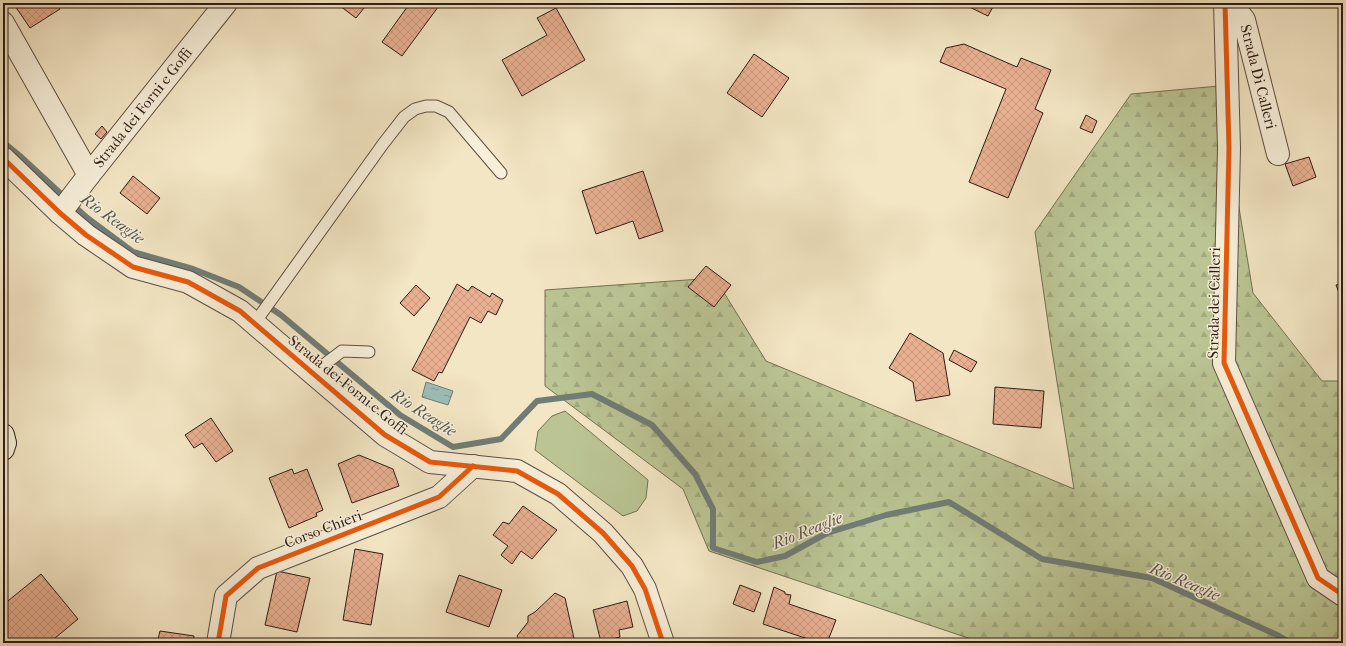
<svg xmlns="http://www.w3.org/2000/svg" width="1346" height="646" font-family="'IM FELL French Canon',serif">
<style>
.grass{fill:#bbc594;stroke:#747054}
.forest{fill:url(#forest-firs);stroke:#747054}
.water{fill:url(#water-ripples);stroke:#707d77}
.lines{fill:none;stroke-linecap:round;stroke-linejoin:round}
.stream{stroke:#707d77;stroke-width:6}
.building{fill:url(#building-cross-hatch);stroke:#2e1c15}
.service-casing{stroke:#5f4e41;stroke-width:13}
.minor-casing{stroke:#5f4e41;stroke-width:24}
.secondary-casing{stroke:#2e1c15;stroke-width:24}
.service{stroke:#f7efd9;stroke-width:11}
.minor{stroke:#f7efd9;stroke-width:22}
.secondary{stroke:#f7efd9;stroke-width:22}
.cycleway-casing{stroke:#f7efd9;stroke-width:8}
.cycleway{stroke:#e8590c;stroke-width:5}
.labels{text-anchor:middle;stroke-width:3;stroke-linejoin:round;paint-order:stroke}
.street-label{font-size:15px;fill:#2e1c15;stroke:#f7efd9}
.water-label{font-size:16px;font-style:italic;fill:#54554e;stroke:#f7efd9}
</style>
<defs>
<pattern id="forest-firs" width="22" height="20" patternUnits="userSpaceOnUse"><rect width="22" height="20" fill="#bbc594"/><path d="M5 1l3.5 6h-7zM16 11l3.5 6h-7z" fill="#a1a97f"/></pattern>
<pattern id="water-ripples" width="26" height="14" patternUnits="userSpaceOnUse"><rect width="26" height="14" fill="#9cbeb9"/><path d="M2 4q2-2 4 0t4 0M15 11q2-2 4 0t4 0" fill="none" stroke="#809a95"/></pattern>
<pattern id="building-cross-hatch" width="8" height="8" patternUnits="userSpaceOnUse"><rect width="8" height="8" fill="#e9b092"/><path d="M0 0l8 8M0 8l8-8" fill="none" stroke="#c8977d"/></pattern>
</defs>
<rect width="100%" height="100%" fill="#f3e6c4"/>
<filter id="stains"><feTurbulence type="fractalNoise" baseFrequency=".005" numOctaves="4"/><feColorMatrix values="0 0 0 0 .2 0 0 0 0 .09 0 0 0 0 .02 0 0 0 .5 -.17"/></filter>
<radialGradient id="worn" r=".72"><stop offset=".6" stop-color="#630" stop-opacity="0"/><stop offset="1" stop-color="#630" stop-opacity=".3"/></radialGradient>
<path class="grass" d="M565,411L648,480L646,498L637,511L623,516L535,450L538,431L552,416Z"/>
<path class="forest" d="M1219,86L1253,293L1322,381H1343V643H983L709,551L683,489L545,386V290L715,278L766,361L1074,489L1051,344L1035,232L1131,94Z"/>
<path class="water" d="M426,382L453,391L448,405L422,397Z"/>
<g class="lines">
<path class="stream" d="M3,142L20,156L86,217L133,252L193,269L239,287L281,315L400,415L453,447L501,439L537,401L592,394L652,425L695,474L713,509V548L757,562L785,556L827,533L886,515L949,502L1042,559L1152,578L1279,636L1291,643"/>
</g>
<g class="building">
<path d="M13,3H56L60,9L30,28Z"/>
<path d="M336,3H368L356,18Z"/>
<path d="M410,3H441L402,56L382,42Z"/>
<path d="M961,3H995L988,16Z"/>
<path d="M556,8L585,60L522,96L502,60L547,35L537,18Z"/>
<path d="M964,44L1017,67L1021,58L1051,70L1035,109L1043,113L1008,198L969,182L1006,89L940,62L946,48Z"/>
<path d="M754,54L789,78L762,117L727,93Z"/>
<path d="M1086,115L1097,121L1092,133L1080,128Z"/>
<path d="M102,126L107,132L101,139L95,134Z"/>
<path d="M1309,157L1316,177L1293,186L1285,164Z"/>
<path d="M643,171L663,231L639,239L633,221L596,234L582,191Z"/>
<path d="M133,176L160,198L147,214L120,193Z"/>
<path d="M706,266L731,285L714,307L688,287Z"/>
<path d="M1343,283V303L1336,285Z"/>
<path d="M457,284L468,291L472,286L490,297L492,293L503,300L496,315L488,311L481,323L470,317L442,373L439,372L434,381L412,370Z"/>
<path d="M416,285L430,298L414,316L400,303Z"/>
<path d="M910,333L943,353L950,395L916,401L913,382L889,368Z"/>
<path d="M954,350L977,362L971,372L949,360Z"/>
<path d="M995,387L1044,391L1041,428L993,424Z"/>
<path d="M211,418L233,451L216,462L202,443L194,448L185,435Z"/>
<path d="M359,455L393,469L399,486L352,503L338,464Z"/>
<path d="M292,469L294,474L307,469L323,510L316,513L317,516L289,528L269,478Z"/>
<path d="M523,506L557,530L532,559L521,551L512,564L501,555L508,546L493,535L503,522L509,524Z"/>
<path d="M355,549L383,554L371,625L343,620Z"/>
<path d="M277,571L310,578L297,632L265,625Z"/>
<path d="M41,574L78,619L49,643H3V605Z"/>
<path d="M459,575L502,590L489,627L446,612Z"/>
<path d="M740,585L761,593L754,612L733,604Z"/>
<path d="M774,587L785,592V594L791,595L789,604L836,620L827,643H820L763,624Z"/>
<path d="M555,593L565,598L575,643H521L517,636L528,622V616L535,612Z"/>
<path d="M627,601L633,627L619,630L620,637L601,642L593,610Z"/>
<path d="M160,631L194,636L193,643H157Z"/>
</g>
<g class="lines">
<g class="service-casing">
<g id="service">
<path d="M254,324L383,144L404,117L415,109L426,106H436L449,112L501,173"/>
<path d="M313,373L342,351L369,352"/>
</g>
</g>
<g class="minor-casing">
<g id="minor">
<path d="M1225,3L1229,148L1224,363L1318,578L1343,595"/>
<path id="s1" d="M1231,3L1244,20L1278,154"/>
<path d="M3,23L89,175"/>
<path d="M3,158L60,213L86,235L133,267L188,282L240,311L385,435L430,462L517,471L558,494L603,533L632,566L645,589L663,643"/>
<path id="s2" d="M60,213L89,175L226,3"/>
<path d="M218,643L226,596L258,568L439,497L473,466"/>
</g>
</g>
<g class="secondary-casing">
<path id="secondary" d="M3,435L5,443L3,449"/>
</g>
<use href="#service" class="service"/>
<use href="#minor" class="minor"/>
<use href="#secondary" class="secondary"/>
<g class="cycleway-casing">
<g id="cycleway">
<path d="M1225,3L1229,148L1224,363L1318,578L1343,595"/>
<path d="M3,158L60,213L86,235L133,267L188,282L240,311L385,435L430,462L517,471L558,494L603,533L632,566L645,589L663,643"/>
<path d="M218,643L226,596L258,568L439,497L473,466"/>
</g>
</g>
<use href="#cycleway" class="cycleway"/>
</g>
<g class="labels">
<g class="street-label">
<text dy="5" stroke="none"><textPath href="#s1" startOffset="80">Strada Di Calleri</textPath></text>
<text dy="5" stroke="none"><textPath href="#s2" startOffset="134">Strada dei Forni e Goffi</textPath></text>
<text transform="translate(1214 303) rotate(-89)" y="5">Strada dei Calleri</text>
<text transform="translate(348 385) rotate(39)" y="5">Strada dei Forni e Goffi</text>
<text transform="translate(323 529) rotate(-21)" y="5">Corso Chieri</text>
</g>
<g class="water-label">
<text transform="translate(113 218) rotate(36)" y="6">Rio Reaglie</text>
<text transform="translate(424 412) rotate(33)" y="6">Rio Reaglie</text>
<text transform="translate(807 530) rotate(-22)" y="6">Rio Reaglie</text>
<text transform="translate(1185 581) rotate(23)" y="6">Rio Reaglie</text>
</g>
</g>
<rect width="1346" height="646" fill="none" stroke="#f3e6c4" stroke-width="16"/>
<rect x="4" y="4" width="1338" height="638" fill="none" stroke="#2e1c15" stroke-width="2"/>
<rect x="8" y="8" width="1330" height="630" fill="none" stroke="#2e1c15"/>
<rect width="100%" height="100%" filter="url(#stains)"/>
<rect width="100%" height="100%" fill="url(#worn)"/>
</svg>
